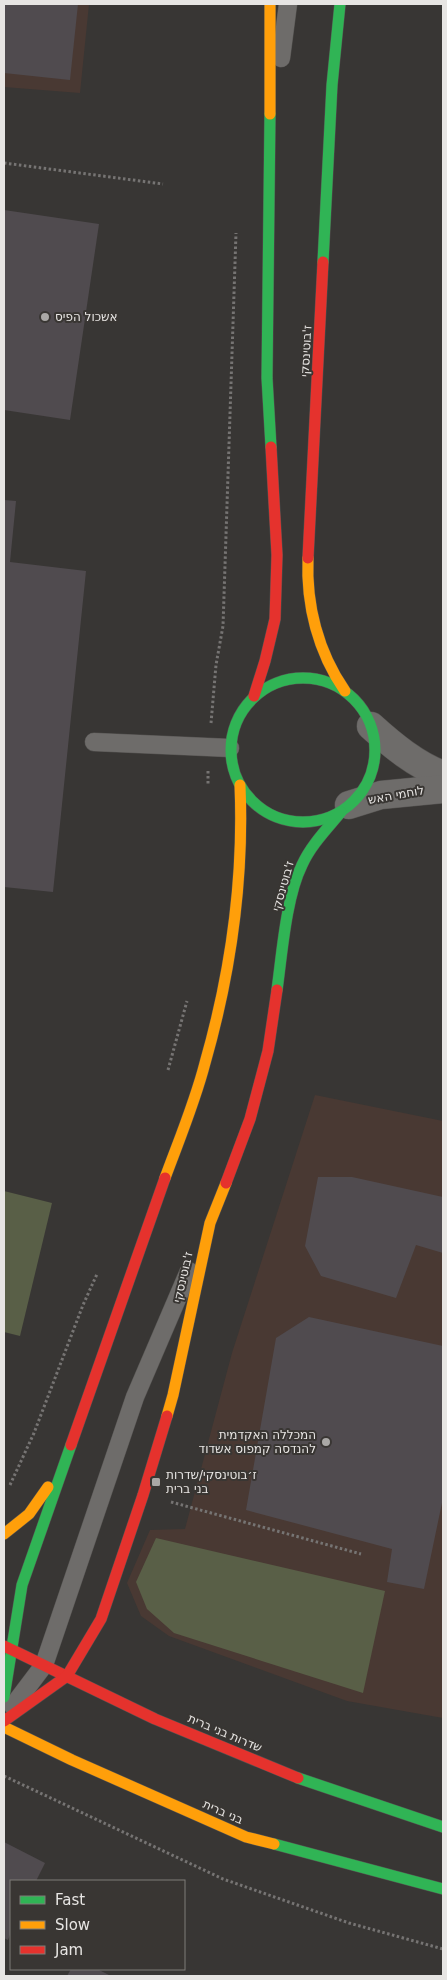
<svg xmlns="http://www.w3.org/2000/svg" width="447" height="1980" font-family="'DejaVu Sans',Heebo,sans-serif">
<style>
.education{fill:#493933}
.green{fill:#595f47}
.building{fill:#504b4f}
.lines{fill:none;stroke-linecap:round;stroke-linejoin:round}
.lane-casing{stroke:#545250;stroke-width:19}
.street-casing{stroke:#545250;stroke-width:29}
.fast-casing{stroke:#545250;stroke-width:12}
.slow-casing{stroke:#545250;stroke-width:12}
.jam-casing{stroke:#545250;stroke-width:12}
.path{stroke:#767473;stroke-width:3;stroke-dasharray:2.5 2.5;stroke-linecap:butt}
.lane{stroke:#6e6c6a;stroke-width:18}
.street{stroke:#6e6c6a;stroke-width:28}
.fast{stroke:#30b455;stroke-width:11}
.slow{stroke:#ff9f0a;stroke-width:11}
.jam{stroke:#e5322d;stroke-width:11}
.poi-dot{fill:#aaa8a6;stroke:#393633;stroke-width:2}
.labels{text-anchor:middle;stroke-width:4;stroke-linejoin:round;paint-order:stroke}
.poi-label{font-size:12px;fill:#e7e5e3;stroke:#393633;text-anchor:start}
.street-label{font-size:12px;fill:#e7e5e3;stroke:#393633}
</style>
<rect width="100%" height="100%" fill="#383634"/>
<g class="education">
<path d="M4,4H89L80,93L4,87Z"/>
<path d="M315,1095L443,1121V1718L347,1701L169,1636L141,1616L127,1583L150,1530L185,1529L232,1353Z"/>
</g>
<g class="green">
<path d="M4,1191L52,1203L20,1336L4,1332Z"/>
<path d="M156,1538L385,1591L363,1693L174,1633L147,1609L136,1582Z"/>
</g>
<g class="building">
<path d="M4,4H78L70,80L4,73Z"/>
<path d="M4,210L99,224L70,420L4,410Z"/>
<path d="M4,500L16,501L10,562L86,571L53,892L4,887Z"/>
<path d="M318,1177H352L443,1197V1253L416,1245L396,1298L321,1276L305,1246Z"/>
<path d="M309,1317L443,1346V1498L424,1589L387,1582L392,1549L246,1510L276,1338Z"/>
<path d="M4,1842L45,1863L36,1881H11V1932L8,1940L4,1938Z"/>
<path d="M71,1969H97L111,1976H67Z"/>
</g>
<g class="lines">
<g class="lane-casing">
<g id="lane">
<path d="M281,58L288,4"/>
<path d="M94,742L230,748"/>
<path d="M13,1706L44,1665L135,1397L189,1271"/>
</g>
</g>
<g class="street-casing">
<g id="street">
<path d="M371,726C392,745 416,765 443,775"/>
<path d="M349,805L381,795L443,789"/>
</g>
</g>
<g class="fast-casing">
<g id="fast">
<path d="M270,114L267,378L271,447"/>
<path d="M323,262L332,85L340,4"/>
<circle cx="303" cy="750" r="72"/>
<path d="M277,990C282,954 286,897 302,865C311,845 327,829 341,812"/>
<path d="M4,1697L22,1585L71,1445"/>
<path d="M298,1778L443,1827"/>
<path d="M274,1844L443,1889"/>
</g>
</g>
<g class="slow-casing">
<g id="slow">
<path d="M270,4V114"/>
<path d="M308,558C306,605 318,652 345,691"/>
<path d="M165,1178C179,1140 195,1102 205,1063C231,972 244,880 240,785"/>
<path d="M167,1416L173,1395L210,1223L226,1183"/>
<path d="M4,1534L29,1514L48,1487"/>
<path d="M4,1727L72,1760L246,1837L274,1844"/>
</g>
</g>
<g class="jam-casing">
<g id="jam">
<path d="M308,558L323,262"/>
<path d="M254,696L265,661L275,619L277,555L271,447"/>
<path d="M226,1183L250,1119L268,1051L277,990"/>
<path d="M71,1445L165,1178"/>
<path d="M4,1646L155,1719L298,1778"/>
<path d="M4,1721L67,1676L101,1619L143,1495L167,1416"/>
</g>
</g>
<g class="path">
<path d="M4,163L163,184"/>
<path d="M211,723L216,665L223,626L236,233"/>
<path d="M208,771V785"/>
<path d="M168,1070L187,1001"/>
<path d="M10,1485L34,1433L83,1305L97,1274"/>
<path d="M171,1502L361,1554"/>
<path d="M4,1776L223,1879L349,1923L443,1949"/>
</g>
<use href="#lane" class="lane"/>
<use href="#street" class="street"/>
<use href="#fast" class="fast"/>
<use href="#slow" class="slow"/>
<use href="#jam" class="jam"/>
</g>
<g class="poi-dot">
<circle cx="45" cy="317" r="5"/>
<circle cx="326" cy="1442" r="5"/>
<rect x="151" y="1477" width="10" height="10" rx="2.5"/>
</g>
<g class="labels">
<g class="poi-label">
<text x="55" y="321">אשכול הפיס</text>
<text x="316" y="1439" text-anchor="end">המכללה האקדמית<tspan x="316" dy="14">להנדסה קמפוס אשדוד</tspan></text>
<text x="166" y="1479">ז׳בוטינסקי/שדרות<tspan x="166" dy="14">בני ברית</tspan></text>
</g>
<g class="street-label">
<text transform="translate(306 351) rotate(-87)" y="4">ז'בוטינסקי</text>
<text transform="translate(396 795) rotate(-10)" y="4">לוחמי האש</text>
<text transform="translate(283 886) rotate(-74)" y="4">ז'בוטינסקי</text>
<text transform="translate(183 1277) rotate(-77)" y="4">ז'בוטינסקי</text>
<text transform="translate(225 1733) rotate(23)" y="4">שדרות בני ברית</text>
<text transform="translate(223 1812) rotate(24)" y="4">בני ברית</text>
</g>
</g>
<rect width="447" height="1980" fill="none" stroke="#e7e5e3" stroke-width="10"/>
<rect x="10" y="1880" width="175" height="90" fill="#393633" stroke="#7f7c79"/>
<rect x="20" y="1896" width="25" height="8" fill="#30b455" stroke="#7f7c79"/>
<text x="55" y="1905" font-size="15" fill="#e7e5e3">Fast</text>
<rect x="20" y="1921" width="25" height="8" fill="#ff9f0a" stroke="#7f7c79"/>
<text x="55" y="1930" font-size="15" fill="#e7e5e3">Slow</text>
<rect x="20" y="1946" width="25" height="8" fill="#e5322d" stroke="#7f7c79"/>
<text x="55" y="1955" font-size="15" fill="#e7e5e3">Jam</text>
</svg>
